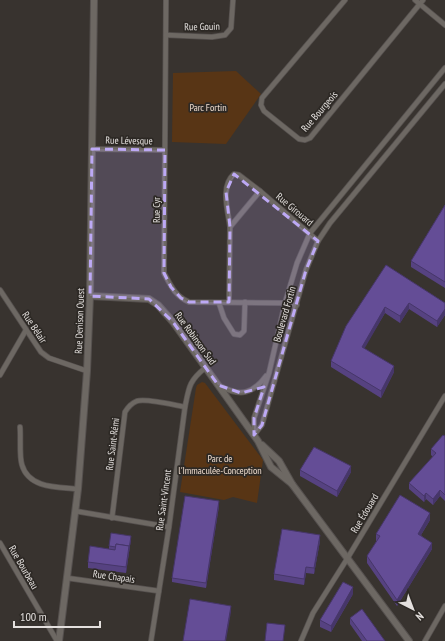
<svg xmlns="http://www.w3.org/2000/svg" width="445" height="641" font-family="'PT Sans Narrow',sans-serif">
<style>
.green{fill:#583515}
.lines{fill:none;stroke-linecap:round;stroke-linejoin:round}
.minor-casing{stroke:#56514f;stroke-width:6}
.tertiary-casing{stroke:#56514f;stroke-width:8}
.minor{stroke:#6d6863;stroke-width:4.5}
.tertiary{stroke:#6d6863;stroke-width:6}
.wall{fill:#564281}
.shaded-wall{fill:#463669}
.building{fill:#644d96;stroke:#463669}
.marked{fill:#bda9f5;fill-opacity:0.2;stroke:#bda9f5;stroke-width:3;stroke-dasharray:8 5;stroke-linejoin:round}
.labels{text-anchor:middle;stroke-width:3.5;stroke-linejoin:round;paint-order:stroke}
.street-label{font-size:10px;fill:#e4e0de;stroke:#2d2925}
.park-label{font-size:10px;fill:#f1decf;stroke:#2d2925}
</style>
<rect width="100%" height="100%" fill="#38332f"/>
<g class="green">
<path d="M236,71L261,94L226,144L172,142L173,73Z"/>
<path d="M202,382L205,383L263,460L257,503L233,497L224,500L180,492L196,388L197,385Z"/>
</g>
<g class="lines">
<g class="minor-casing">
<g id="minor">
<path d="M166,0L164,273C171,286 175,296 189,302L285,303L297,305"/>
<path d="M345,0L262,98L261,105L264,111L299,139L305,140L310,138L423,0"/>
<path d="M415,0L445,25"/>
<path d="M166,35L212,37L225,35L231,28L233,0"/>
<path d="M92,149L165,150"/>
<path d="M230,227C228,211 220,186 234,174L239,175L260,191"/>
<path d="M0,290L41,352L49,358L87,371"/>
<path d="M229,302L230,227L260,191L318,241"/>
<path d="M219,303L224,318L234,334L240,335L244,331L245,302"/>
<path d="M0,375L26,330"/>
<path d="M220,386C240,397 253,394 266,376"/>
<path d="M20,427C21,437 19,456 22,465C29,489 59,487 78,489"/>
<path d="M254,435V418L269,373L285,303L297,263L310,233L445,68"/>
<path d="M254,435L262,425L306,270L318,241L330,223L445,84"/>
<path d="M75,511L169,527"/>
<path d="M112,518L125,412C128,407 132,403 137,401C146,398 174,405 185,407"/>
<path d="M0,543L57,641"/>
<path d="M67,578L159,591"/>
<path d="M151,641L169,527L185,407C189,387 189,381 205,368"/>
<path d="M301,641L313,613L347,559L445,396"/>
<path d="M425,641L445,606"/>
</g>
</g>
<g class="tertiary-casing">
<g id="tertiary">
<path d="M90,296L149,299L158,305L173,322L258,441L271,467L292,484"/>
<path d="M262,445L279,461L292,484L409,641"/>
<path d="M59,641L78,489L87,371L90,296L94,0"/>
</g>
</g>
<use href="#minor" class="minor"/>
<use href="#tertiary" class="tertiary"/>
</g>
<g class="wall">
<path d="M445,205V288L411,267V261Z"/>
<path d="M386,265L445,303V315L437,327L409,309L400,323L385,313L364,348L394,372L381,398L331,367V361Z"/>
<path d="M445,436V501L440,496L433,505L426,499L424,502L409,489V483L433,457L431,455V449Z"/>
<path d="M300,470L351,472L337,497L300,476Z"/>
<path d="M219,506L206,588L172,582V578Z"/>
<path d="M430,520L421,535L432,549L397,606L367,563V556L377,541H376V534Z"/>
<path d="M131,539L126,573L88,568V562L115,550L109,549V546Z"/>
<path d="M320,541L314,574L306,573L304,585L274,580V574Z"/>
<path d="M353,594L331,632L320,627V620Z"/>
<path d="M350,618L385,641H362L350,624Z"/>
</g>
<g class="shaded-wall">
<path d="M409,303V309L400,323V316Z"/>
<path d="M385,307V313L362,353V347Z"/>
<path d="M445,309V315L437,327V321Z"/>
<path d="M394,366V372L381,398V391Z"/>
<path d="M351,466V472L337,497V491Z"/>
<path d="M440,490V496L433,505V499Z"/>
<path d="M426,493V499L424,502V496Z"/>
<path d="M219,501V506L206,588V583Z"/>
<path d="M430,513V520L418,540V534Z"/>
<path d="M320,535V541L314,574V568Z"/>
<path d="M131,536V539L126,573V567Z"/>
<path d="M432,543V549L397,606V600Z"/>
<path d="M306,567V573L304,585V579Z"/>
<path d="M353,587V594L331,632V626Z"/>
<path d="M231,606V612L226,641H225Z"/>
</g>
<g class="building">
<path d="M445,205V282L411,261Z"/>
<path d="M386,265L445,303V309L437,321L409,303L400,316L385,307L362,347L394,366L381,391L331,361L346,326Z"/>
<path d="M443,435L445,436V495L440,490L433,499L426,493L424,496L409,483L436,453L431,449Z"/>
<path d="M314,447L351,466L337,491L300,470Z"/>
<path d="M400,495L430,513L418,534L432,543L397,600L367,556L380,536L376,534Z"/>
<path d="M185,496L219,501L206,583L172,578Z"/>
<path d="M282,529L320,535L314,568L306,567L304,579L274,574Z"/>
<path d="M111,533L131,536L129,549V546L116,544V547L109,546Z"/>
<path d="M116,544L129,546L126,567L88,562L90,546L115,550Z"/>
<path d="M343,582L353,587L331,626L320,620Z"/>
<path d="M190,599L231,606L225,641H183Z"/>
<path d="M362,609L385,641H367L350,618Z"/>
<path d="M267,623L285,625L283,641H265Z"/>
</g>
<path class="marked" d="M92,149L165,150L164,273L171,287L181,298L189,302H229L230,227L226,192L234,174L318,241L306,270L262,425L254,435V418L264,387L241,393L218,385L173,322L149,299L90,296Z"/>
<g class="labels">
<g class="street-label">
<text transform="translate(202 26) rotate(-1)" y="4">Rue Gouin</text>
<text transform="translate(319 111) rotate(-49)" y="4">Rue Bourgeois</text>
<text transform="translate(129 140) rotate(1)" y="4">Rue Lévesque</text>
<text transform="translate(295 209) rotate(40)" y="4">Rue Girouard</text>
<text transform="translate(156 210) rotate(-90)" y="4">Rue Cyr</text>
<text transform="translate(284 314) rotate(-74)" y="4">Boulevard Fortin</text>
<text transform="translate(79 321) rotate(-88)" y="4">Rue Denison Ouest</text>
<text transform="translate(35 327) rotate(56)" y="4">Rue Bélair</text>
<text transform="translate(196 338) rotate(54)" y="4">Rue Robinson Sud</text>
<text transform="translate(112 444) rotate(-83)" y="4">Rue Saint-Rémi</text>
<text transform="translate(163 500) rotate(-82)" y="4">Rue Saint-Vincent</text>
<text transform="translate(364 513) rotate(-59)" y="4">Rue Édouard</text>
<text transform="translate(24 567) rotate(60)" y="4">Rue Bourbeau</text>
<text transform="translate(114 576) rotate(8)" y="4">Rue Chapais</text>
</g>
<g class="park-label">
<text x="208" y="111">Parc Fortin</text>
<text x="220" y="462">Parc de<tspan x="220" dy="12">l'Immaculée-Conception</tspan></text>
</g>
</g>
<g transform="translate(413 609) rotate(138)" stroke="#2d2925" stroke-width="3" paint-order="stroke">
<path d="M0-3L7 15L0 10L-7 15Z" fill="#e4e0de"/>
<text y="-6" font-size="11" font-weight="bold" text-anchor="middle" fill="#e4e0de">N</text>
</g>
<path d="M14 621v6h86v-6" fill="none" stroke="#e4e0de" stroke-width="2"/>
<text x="20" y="621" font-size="12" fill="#e4e0de" stroke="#2d2925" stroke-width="3" paint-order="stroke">100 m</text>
</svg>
